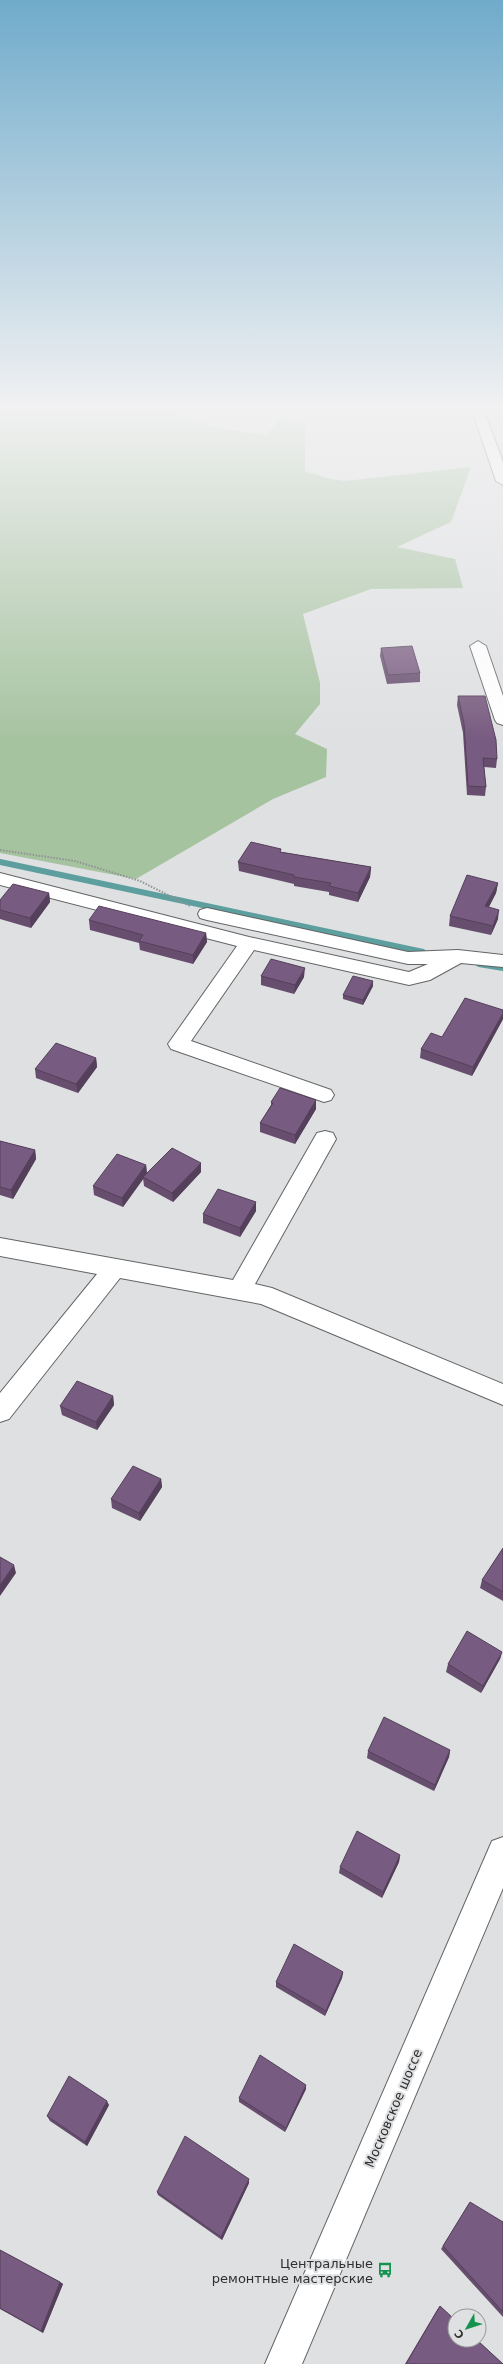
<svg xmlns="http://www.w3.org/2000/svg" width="503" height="2364" font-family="'DejaVu Sans',sans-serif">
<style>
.green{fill:#a6c3a0}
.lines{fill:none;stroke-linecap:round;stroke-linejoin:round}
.stream{stroke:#5d9e9f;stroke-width:6}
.minor-casing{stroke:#626465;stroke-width:2}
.major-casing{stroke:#626465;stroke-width:2}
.path{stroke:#919293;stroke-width:2;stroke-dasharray:1.5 1.5;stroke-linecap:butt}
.minor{fill:#fff;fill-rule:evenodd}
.major{fill:#fff;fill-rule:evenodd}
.wall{fill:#674e6e}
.shaded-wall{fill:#54405a}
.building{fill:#785b80;stroke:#54405a}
.labels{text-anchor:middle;stroke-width:4;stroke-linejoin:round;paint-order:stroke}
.near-street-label{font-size:13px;fill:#2f2f30;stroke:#dfe0e2}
.near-poi-label{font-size:13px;fill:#2f2f30;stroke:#dfe0e2;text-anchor:end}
</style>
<rect width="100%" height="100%" fill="#dfe0e2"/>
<path class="green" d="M0,409H178L176,414L221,429L267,435L282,416L305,426V471L330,479L345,481L471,467L451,522L397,547L455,559L463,588L371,589L303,614L320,683V704L295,734L327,749L326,777L273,799L136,879L0,853Z"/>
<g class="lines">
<g class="stream">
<path d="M0,862L423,952"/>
<path d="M479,964L503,968"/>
</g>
<g class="minor-casing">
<g id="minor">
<path d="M479,409H492L486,416L503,462V485L496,481L474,416Z"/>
<path d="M478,641L486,646L503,696V725L497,723L495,720L470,646Z"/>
<path d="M0,873L249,937L409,972L428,964H408L207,920L200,918L198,914L200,910L207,908L408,952L458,950L503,955V967L461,963L430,980L409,985L254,950L191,1041L331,1090L334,1095L331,1100L324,1102L171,1049L168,1044L237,946L0,885Z"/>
<path d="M325,1131L333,1133L336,1139L255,1284L272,1288L503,1384V1405L261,1304L120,1278L9,1419L0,1422V1393L97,1274L0,1256V1238L233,1280L317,1133Z"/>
</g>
</g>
<g class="major-casing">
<path id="major" d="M503,1837V1888L302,2364H265L492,1841Z"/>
</g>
<path class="path" d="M0,850L75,861L140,881L190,906"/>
<use href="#minor" class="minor"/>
<use href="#major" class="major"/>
</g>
<g class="wall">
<path d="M381,648L420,673V682L387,684L380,656Z"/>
<path d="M458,696L497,759L496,768L484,767L486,787L485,796L467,795L463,733L457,705Z"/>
<path d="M281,852L371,867L370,877L358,902L329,895V892L294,886V884L239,871L238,862Z"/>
<path d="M498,883L496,893L489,907L498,919L491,935L449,926L450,916Z"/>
<path d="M49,893L50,902L31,928L0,919V900Z"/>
<path d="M89,920L206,933L207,942L193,964L140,950L139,943L90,930Z"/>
<path d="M261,976L304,977L294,994L261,985Z"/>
<path d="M373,986L363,1005L343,999V995Z"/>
<path d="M503,1019L472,1076L420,1058L421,1049Z"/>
<path d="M96,1058L97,1067L78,1093L36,1078L35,1069Z"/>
<path d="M271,1102L316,1109L295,1144L260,1132V1123L271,1105Z"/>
<path d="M0,1141L35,1150L36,1159L13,1199L0,1195Z"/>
<path d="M146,1165L147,1174L201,1172L173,1202L144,1186L143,1178L123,1207L94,1195L93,1186Z"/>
<path d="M256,1202V1211L240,1237L203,1223V1214Z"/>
<path d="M113,1396L114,1405L97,1430L62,1415L60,1406Z"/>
<path d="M161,1479L162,1487L140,1521L112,1508L111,1499Z"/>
<path d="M503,1548V1601L480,1588L482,1580Z"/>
<path d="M502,1652L500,1659L481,1693L446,1672L448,1664Z"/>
<path d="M450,1750L449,1757L434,1791L367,1758L368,1751Z"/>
<path d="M400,1855L399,1862L382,1898L339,1873L340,1867Z"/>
<path d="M343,1972L342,1978L325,2016L276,1987V1982Z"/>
<path d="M306,2089L285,2132L239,2102V2098Z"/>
<path d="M109,2105L87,2146L50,2121L47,2116Z"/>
<path d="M249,2183L222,2240L158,2195L157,2192Z"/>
<path d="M468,2205L503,2222V2317L441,2249Z"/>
<path d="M0,2250L60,2282L63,2284L43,2333L0,2309Z"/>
<path d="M440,2306L503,2364H405L437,2310Z"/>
</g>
<g class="shaded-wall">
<path d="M371,867L370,877L358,902V893Z"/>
<path d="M498,883L496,893L484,916L485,906Z"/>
<path d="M49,893L50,902L31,928L30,918Z"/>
<path d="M499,910L498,919L491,935L493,926Z"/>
<path d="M206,933L207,942L193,964V955Z"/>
<path d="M305,968L304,977L294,994L295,985Z"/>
<path d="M373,981V986L363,1005V1000Z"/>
<path d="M503,1013V1019L472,1076L473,1067Z"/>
<path d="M96,1058L97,1067L78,1093L76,1084Z"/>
<path d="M316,1100V1109L295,1144V1135Z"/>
<path d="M35,1150L36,1159L13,1199L11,1190Z"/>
<path d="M201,1163V1172L173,1202L172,1193Z"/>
<path d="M146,1165L147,1174L123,1207L122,1198Z"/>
<path d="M256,1202V1211L240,1237V1228Z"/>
<path d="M113,1396L114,1405L97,1430L96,1422Z"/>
<path d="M161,1479L162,1487L140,1521L139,1513Z"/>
<path d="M14,1565L16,1573L0,1596V1585Z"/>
<path d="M502,1652L500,1659L481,1693L483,1686Z"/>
<path d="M450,1750L449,1757L434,1791L435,1785Z"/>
<path d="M400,1855L399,1862L382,1898L383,1892Z"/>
<path d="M343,1972L342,1978L325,2016L326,2011Z"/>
<path d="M306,2085V2089L285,2132L286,2128Z"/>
<path d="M107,2101L109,2105L87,2146L85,2142Z"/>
<path d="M249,2179V2183L222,2240L221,2237Z"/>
<path d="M60,2282L63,2284L43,2333L41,2331Z"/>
</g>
<g class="building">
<path d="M412,646L420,673L388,675L381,648Z"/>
<path d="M458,696H485L496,740L497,759L483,758L486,787L468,786L464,723Z"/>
<path d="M251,842L281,849L280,852L371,867L358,893L329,886L331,883L294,877V875L238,862Z"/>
<path d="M467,875L498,883L485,906L499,910L493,926L450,916Z"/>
<path d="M13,884L49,893L30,918L0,910V900Z"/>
<path d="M99,906L206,933L193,955L139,941L143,935L89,920Z"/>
<path d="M271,959L305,968L295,985L261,976Z"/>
<path d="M353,976L373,981L363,1000L343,995Z"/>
<path d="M465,998L503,1010V1013L473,1067L421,1049L431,1033L442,1037Z"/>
<path d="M56,1043L96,1058L76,1084L35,1069Z"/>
<path d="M280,1088L316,1100L295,1135L260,1123L273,1103L271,1102Z"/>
<path d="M0,1141L35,1150L11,1190L0,1187Z"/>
<path d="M172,1148L201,1163L172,1193L143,1177Z"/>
<path d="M117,1154L146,1165L122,1198L93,1186Z"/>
<path d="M218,1189L256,1202L240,1228L203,1214Z"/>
<path d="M77,1381L113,1396L96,1422L60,1406Z"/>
<path d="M133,1466L161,1479L139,1513L111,1499Z"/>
<path d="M503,1548V1592L482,1580Z"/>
<path d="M0,1557L14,1565L0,1585Z"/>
<path d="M467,1631L502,1652L483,1686L448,1664Z"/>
<path d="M384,1717L450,1750L435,1785L368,1751Z"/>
<path d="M357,1831L400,1855L383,1892L340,1867Z"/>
<path d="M294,1944L343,1972L326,2011L276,1982Z"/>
<path d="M260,2055L306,2085L286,2128L239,2098Z"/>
<path d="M69,2076L107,2101L85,2142L47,2116Z"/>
<path d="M185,2136L249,2179L221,2237L157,2192Z"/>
<path d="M470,2202L503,2222V2312L443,2246Z"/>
<path d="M0,2250L60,2282L41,2331L0,2308Z"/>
<path d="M440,2306L455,2320V2340H477L503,2364H406Z"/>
</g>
<linearGradient id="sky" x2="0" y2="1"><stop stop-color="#70abcb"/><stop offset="0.55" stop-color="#f1f1f2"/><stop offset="1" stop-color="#f1f1f2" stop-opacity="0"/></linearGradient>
<rect width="503" height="740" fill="url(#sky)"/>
<defs>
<g id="bus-bare" transform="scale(1.2)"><path d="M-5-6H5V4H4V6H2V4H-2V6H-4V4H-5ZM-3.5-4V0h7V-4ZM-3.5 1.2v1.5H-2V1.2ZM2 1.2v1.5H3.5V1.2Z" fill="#149250" stroke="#dfe0e2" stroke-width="2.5" paint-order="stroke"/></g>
</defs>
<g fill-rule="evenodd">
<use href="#bus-bare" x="385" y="2270"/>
</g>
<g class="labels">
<g class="near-street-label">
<text transform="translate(393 2108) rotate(-67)" y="5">Московское шоссе</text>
</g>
<g class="near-poi-label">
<text x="373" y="2268">Центральные<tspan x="373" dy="15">ремонтные мастерские</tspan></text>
</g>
</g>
<g transform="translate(467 2328) rotate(231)"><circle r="19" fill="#dfe0e2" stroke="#99999b"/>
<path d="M0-3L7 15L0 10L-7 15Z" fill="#149250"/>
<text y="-6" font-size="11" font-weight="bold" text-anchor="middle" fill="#2f2f30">С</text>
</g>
</svg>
